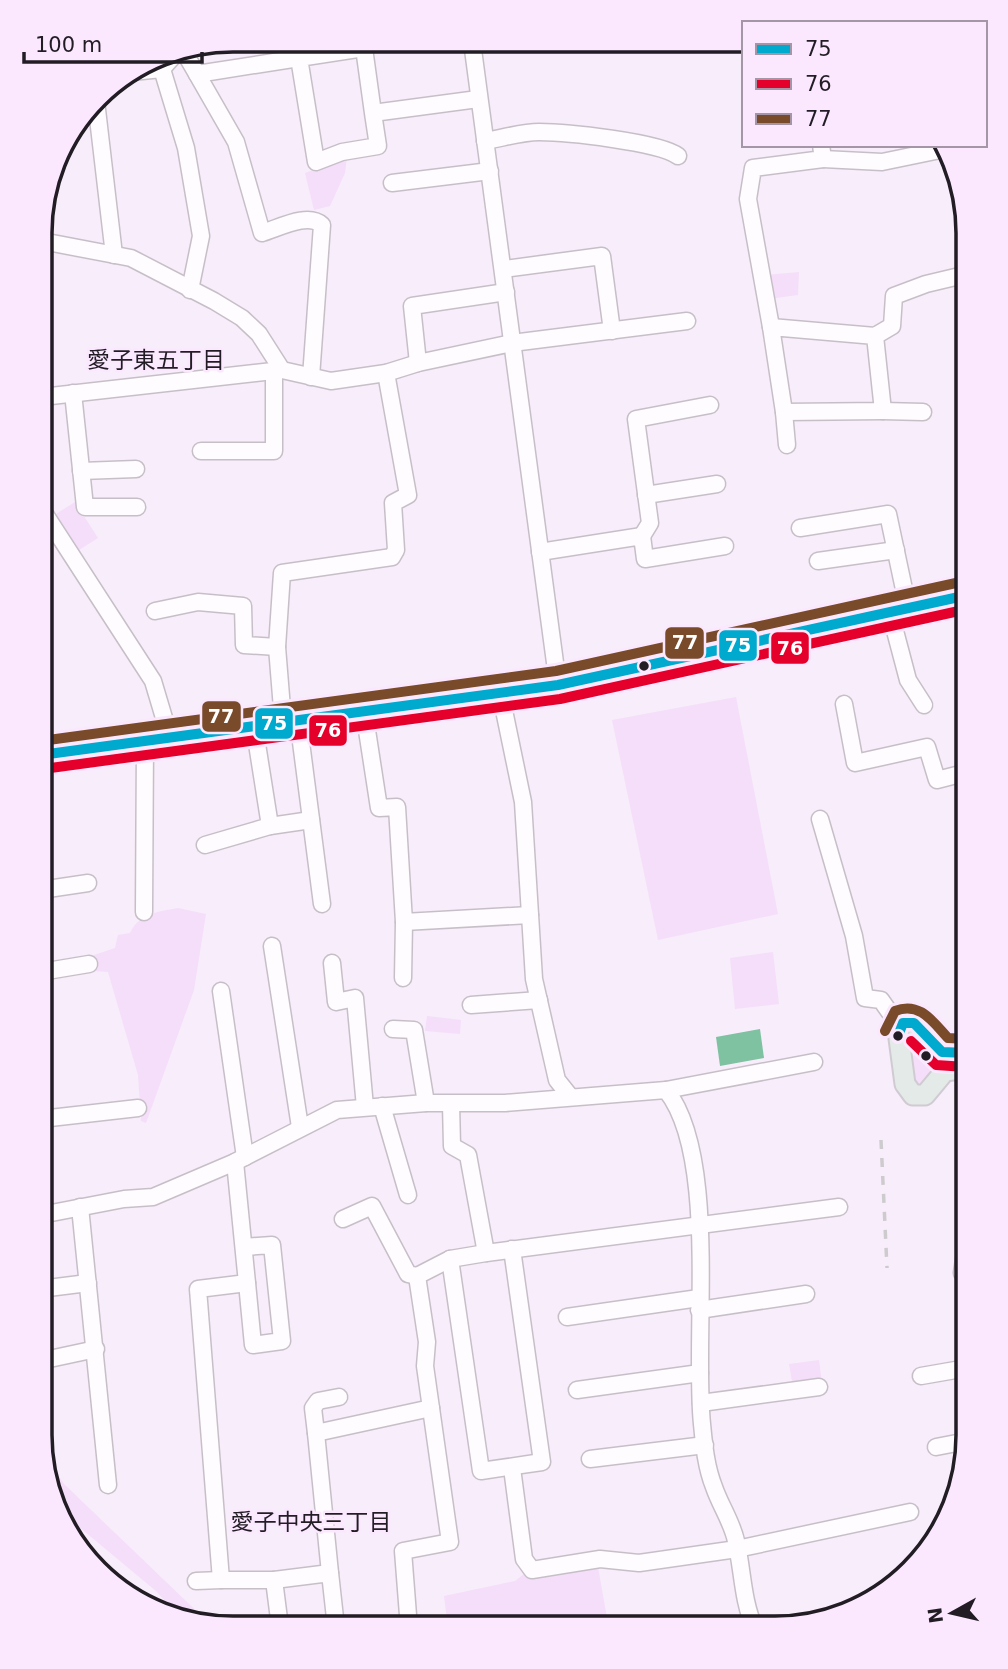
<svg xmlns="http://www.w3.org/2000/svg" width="1008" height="1669" font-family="'DejaVu Sans','Noto Sans JP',sans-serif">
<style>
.green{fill:#f5def9}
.water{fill:#7ec2a1}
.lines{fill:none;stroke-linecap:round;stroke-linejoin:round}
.minor-casing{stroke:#c7bfc8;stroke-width:19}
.major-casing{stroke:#d0cbd2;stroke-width:23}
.minor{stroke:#fefcfe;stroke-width:16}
.major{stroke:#e4eae8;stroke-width:19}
.rail{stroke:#cecbcf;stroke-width:3.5;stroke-dasharray:9 9;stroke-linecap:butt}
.bus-1-casing{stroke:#fbe8ff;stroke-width:16}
.bus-2-casing{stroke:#fbe8ff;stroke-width:16}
.bus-3-casing{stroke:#fbe8ff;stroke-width:16}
.bus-1{stroke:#00a9ce;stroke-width:10}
.bus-2{stroke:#e4002b;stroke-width:10}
.bus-3{stroke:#7a4b2a;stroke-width:10}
.bus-dot{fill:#221c24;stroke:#fbe8ff;stroke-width:2.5}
.labels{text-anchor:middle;stroke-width:5;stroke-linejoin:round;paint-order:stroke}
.neighbourhood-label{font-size:23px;fill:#221c24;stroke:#fbe8ff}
.rim{fill:none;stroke:#221c24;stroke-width:3.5}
.line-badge{stroke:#fbe8ff;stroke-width:2.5}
.badge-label{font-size:19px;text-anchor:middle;font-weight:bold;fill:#fff}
</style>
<rect width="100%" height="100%" fill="#f8edfa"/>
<g class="green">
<path d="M347,157L345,173L330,206L314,210L305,173Z"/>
<path d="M799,272L798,295L769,299L765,275Z"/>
<path d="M75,502L98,538L79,550L56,514Z"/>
<path d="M736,697L778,914L658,940L612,720Z"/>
<path d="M178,908L206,914L194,990L146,1123L141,1121L138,1075L108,972L93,971L91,956L115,948L118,935L130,933C140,913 157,912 178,908Z"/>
<path d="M773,952L779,1004L735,1009L730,958Z"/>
<path d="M427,1016L461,1020L460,1034L425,1031Z"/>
<path d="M929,1050L946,1062L927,1081L916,1085L909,1057Z"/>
<path d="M819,1360L822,1383L793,1387L789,1364Z"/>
<path d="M44,1454L64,1484L213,1627L178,1615L156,1591L54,1506Z"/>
<path d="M598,1567L607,1618L595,1628H448L444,1596L515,1581L524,1574Z"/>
</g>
<path class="water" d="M760,1029L764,1058L720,1066L716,1037Z"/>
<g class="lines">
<g class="minor-casing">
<g id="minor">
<path d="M472,42L558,685"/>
<path d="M183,50L197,74L299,58"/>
<path d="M178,51L162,69L186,148L201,236L190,290"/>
<path d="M132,72L162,69"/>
<path d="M197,74L236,142L262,233C279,228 308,212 322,225L311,377"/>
<path d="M96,101L114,255"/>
<path d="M373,113L364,48L299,58L316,162L342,152L378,146L373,113L478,99"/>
<path d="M485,141C503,138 522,132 539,132C566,132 659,142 678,156"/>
<path d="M823,159L882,162L945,149"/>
<path d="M392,183L490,171"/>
<path d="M42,241L131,258L214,301L242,318L259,334L282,370L331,381L386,373L418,363L512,343L687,321"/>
<path d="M504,269L602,256L612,331"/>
<path d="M771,327L748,199L753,168L823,159L821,145"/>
<path d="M875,336L883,411L784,412L771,327L875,336L892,326L894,296L926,284L968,274"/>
<path d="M418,363L412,306L506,292"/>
<path d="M73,393L85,507H137"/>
<path d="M42,397L282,370"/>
<path d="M883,411L923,412"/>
<path d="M784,412L787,445"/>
<path d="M201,451H274V371"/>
<path d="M81,471L136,469"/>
<path d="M646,495L717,484"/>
<path d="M41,508L153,681L170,738"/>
<path d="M800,528L888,514L908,608"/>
<path d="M642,536L650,523L636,419L710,405"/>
<path d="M540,552L642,536L645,559L725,546"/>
<path d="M818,561L896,550"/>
<path d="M155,611L198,602L243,606L244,645L277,647"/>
<path d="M890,612L908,680L924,705"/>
<path d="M500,691L523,802L534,979L557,1080L569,1095"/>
<path d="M844,704L855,763L927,747L937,780L968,772"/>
<path d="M364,711L379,808L397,807L404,922L530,915"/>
<path d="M298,719L322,904"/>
<path d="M283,721L277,647L282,573L392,557L396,550L393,503L408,495L386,373"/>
<path d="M41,755L558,685L968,595"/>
<path d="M820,819L854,936L865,998L881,1000L900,1027"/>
<path d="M270,826L311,820"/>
<path d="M205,845L270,826L254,725"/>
<path d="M41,890L88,883"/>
<path d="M144,912L145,741"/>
<path d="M272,946L300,1127"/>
<path d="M332,963L336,1002L355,998L365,1107"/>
<path d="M41,972L89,964"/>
<path d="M403,978L404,922"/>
<path d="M221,991L245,1157"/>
<path d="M471,1005L539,1000"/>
<path d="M393,1029L414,1030L426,1103"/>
<path d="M666,1090L814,1062"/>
<path d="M451,1104L452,1146L468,1155L486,1253"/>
<path d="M382,1106L408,1195"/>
<path d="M41,1119L138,1108"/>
<path d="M235,1162L247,1283L198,1289L221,1580H274L330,1573L336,1627"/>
<path d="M80,1207L108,1485"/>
<path d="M41,1215L124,1199L153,1197L235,1162L337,1110L426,1103H505L666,1090C719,1156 693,1337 702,1424C704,1445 706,1467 714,1487C720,1505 732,1522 736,1541C743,1571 742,1600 755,1629"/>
<path d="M343,1219L372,1206L408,1274L417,1276"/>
<path d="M244,1247L272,1245L282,1341L253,1345L247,1283"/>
<path d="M450,1259L481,1471L542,1462L512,1249"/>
<path d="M962,1273L967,1240"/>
<path d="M40,1289L88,1283"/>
<path d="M699,1310L806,1294"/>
<path d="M567,1317L699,1298"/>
<path d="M40,1361L96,1349"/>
<path d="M921,1376L967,1368"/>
<path d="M577,1390L700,1373"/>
<path d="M701,1403L819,1387"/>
<path d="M316,1433L313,1408L318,1401L339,1397"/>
<path d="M936,1447L967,1441"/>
<path d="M590,1459L705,1445"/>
<path d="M512,1468L524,1559L532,1570L600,1559L639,1563L737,1549L910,1512"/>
<path d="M330,1573L316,1433L431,1408"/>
<path d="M274,1580L280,1627"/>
<path d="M196,1581L221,1580"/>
<path d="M409,1628L403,1551L450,1542L425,1366L427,1342L417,1276L450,1259L486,1253L839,1207"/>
</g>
</g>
<g class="major-casing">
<path id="major" d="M967,1068L945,1071L925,1095H913L905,1084L898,1031L903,1023H914L942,1052L967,1053"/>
</g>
<use href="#minor" class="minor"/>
<use href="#major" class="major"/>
<path class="rail" d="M881,1140L887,1268"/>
<g class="bus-1-casing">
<g id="bus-1">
<path d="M41,755L558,685L968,595"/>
<path d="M898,1036L903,1023H914L942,1052L967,1053"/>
</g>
</g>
<g class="bus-2-casing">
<g id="bus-2">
<path d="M43,769L560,699L968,609"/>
<path d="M911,1041L936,1065L966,1067"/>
</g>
</g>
<g class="bus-3-casing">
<g id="bus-3">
<path d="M41,741L556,671L965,581"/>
<path d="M885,1031L895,1011C920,1001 933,1022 948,1038L967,1039"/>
</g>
</g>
<use href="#bus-1" class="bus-1"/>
<use href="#bus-2" class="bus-2"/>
<use href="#bus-3" class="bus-3"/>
</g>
<g class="bus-dot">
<circle cx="644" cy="666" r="6"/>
<circle cx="898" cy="1036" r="6"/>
<circle cx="926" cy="1056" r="6"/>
</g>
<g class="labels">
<g class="neighbourhood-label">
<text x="156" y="368">愛子東五丁目</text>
<text x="311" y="1530">愛子中央三丁目</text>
</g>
</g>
<path d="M0 0H1008V1669H0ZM233 52H775A181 181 0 0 1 956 233V1435A181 181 0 0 1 775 1616H233A181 181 0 0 1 52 1435V233A181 181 0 0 1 233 52Z" fill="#fbe8ff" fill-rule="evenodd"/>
<path class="rim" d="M233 52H775A181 181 0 0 1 956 233V1435A181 181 0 0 1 775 1616H233A181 181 0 0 1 52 1435V233A181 181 0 0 1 233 52Z"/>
<g class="line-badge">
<rect x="664" y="626" width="41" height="34" rx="7" fill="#7a4b2a"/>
<rect x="718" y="629" width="40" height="33" rx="7" fill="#00a9ce"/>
<rect x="770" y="631" width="40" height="34" rx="7" fill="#e4002b"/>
<rect x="201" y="700" width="41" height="33" rx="7" fill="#7a4b2a"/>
<rect x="254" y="707" width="40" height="33" rx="7" fill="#00a9ce"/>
<rect x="308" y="714" width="40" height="33" rx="7" fill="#e4002b"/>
</g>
<g class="badge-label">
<text x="685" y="649">77</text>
<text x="738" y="652">75</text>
<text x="790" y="655">76</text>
<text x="221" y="723">77</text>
<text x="274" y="730">75</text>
<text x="328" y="737">76</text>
</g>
<rect x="742" y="21" width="245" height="126" fill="#fbe8ff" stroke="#a496a7" stroke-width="2"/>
<rect x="756" y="44" width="35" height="10" fill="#00a9ce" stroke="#a496a7" stroke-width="2"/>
<text x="805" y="56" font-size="21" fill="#221c24">75</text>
<rect x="756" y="79" width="35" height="10" fill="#e4002b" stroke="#a496a7" stroke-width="2"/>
<text x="805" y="91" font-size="21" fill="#221c24">76</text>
<rect x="756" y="114" width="35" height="10" fill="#7a4b2a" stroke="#a496a7" stroke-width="2"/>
<text x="805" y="126" font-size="21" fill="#221c24">77</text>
<g transform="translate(952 1613) rotate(262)" stroke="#fbe8ff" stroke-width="5" paint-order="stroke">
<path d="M0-5L12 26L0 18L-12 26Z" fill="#221c24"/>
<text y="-10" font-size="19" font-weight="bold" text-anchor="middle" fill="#221c24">N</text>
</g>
<path d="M24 52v10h178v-10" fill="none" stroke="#221c24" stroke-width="3.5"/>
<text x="35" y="52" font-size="21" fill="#221c24" stroke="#fbe8ff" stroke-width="5" paint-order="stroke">100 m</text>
</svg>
